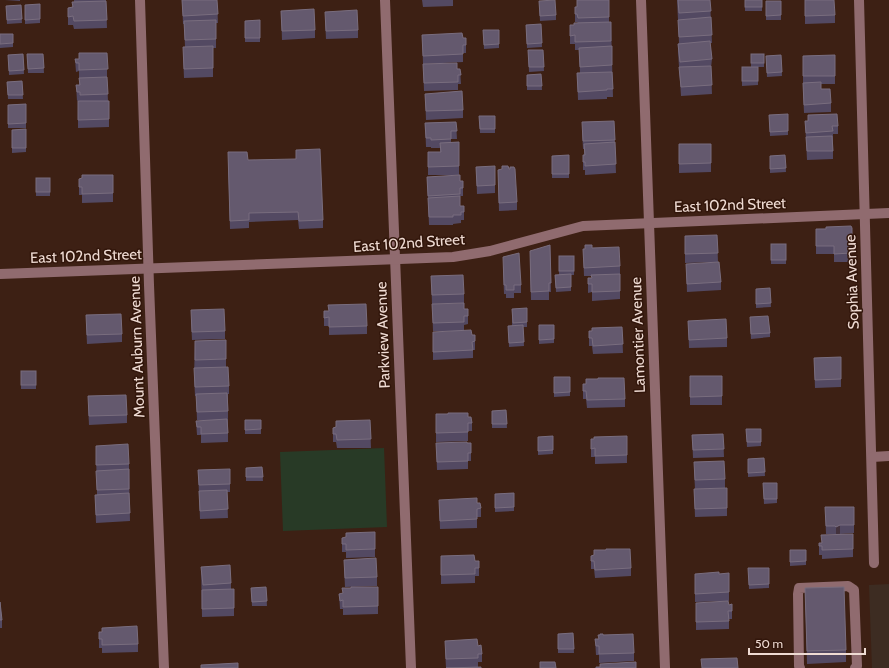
<svg xmlns="http://www.w3.org/2000/svg" width="889" height="668" font-family="Cabin,sans-serif">
<style>
.education{fill:#3d2c22}
.green{fill:#283a26}
.lines{fill:none;stroke-linecap:round;stroke-linejoin:round}
.minor{stroke:#906b6f;stroke-width:10}
.wall{fill:#534962}
.shaded-wall{fill:#43323d}
.building{fill:#64596e;stroke:#796d7e}
.labels{text-anchor:middle;stroke-width:3;stroke-linejoin:round;paint-order:stroke}
.street-label{font-size:15px;fill:#efdbd3;stroke:#32160b}
</style>
<rect width="100%" height="100%" fill="#3d2014"/>
<path class="education" d="M889,584V668H872L869,585Z"/>
<path class="green" d="M384,448L387,527L283,531L280,452Z"/>
<g class="lines">
<g class="minor">
<path d="M140,0L149,285L164,668"/>
<path d="M385,0L411,668"/>
<path d="M641,0L665,668"/>
<path d="M859,0L874,563"/>
<path d="M0,274L453,257L490,251L583,226L889,213"/>
<path d="M872,457L889,456"/>
<path d="M800,668L799,666L798,594L799,588L848,586L854,590L857,666L855,668"/>
</g>
</g>
<g class="wall">
<path d="M5,0H20V1Z"/>
<path d="M74,0H106L107,28L74,29L73,25H68V8L72,7L74,2Z"/>
<path d="M182,0H217L218,23H216V48H213V77L184,78L183,55L185,47L184,24H183Z"/>
<path d="M422,0H453V6L423,7Z"/>
<path d="M609,0V22H611L613,97H607V99L578,100L577,73H580L579,50H575V44H570V34L574,25L578,23L577,22H575V7Z"/>
<path d="M677,0H710L712,43H710L712,59L711,68L712,94L681,96L679,67L678,52V44L679,43L678,20Z"/>
<rect x="745" y="0" width="17" height="11"/>
<path d="M805,0L835,15V23L805,24Z"/>
<rect x="766" y="1" width="15" height="19"/>
<path d="M40,4V23L25,24V5Z"/>
<path d="M21,5L22,23L7,24L6,6Z"/>
<path d="M539,5L556,15V20L540,21Z"/>
<path d="M281,11L315,30V38L282,40Z"/>
<path d="M260,20V42H245V21Z"/>
<path d="M325,20L358,30V38L326,39Z"/>
<path d="M541,24L542,47L527,48L526,25Z"/>
<path d="M483,30H499V48L484,49Z"/>
<path d="M0,34H13V47L0,48Z"/>
<path d="M422,35L463,38L466,45V53H463V62L423,64Z"/>
<path d="M528,50H543L544,71L529,72Z"/>
<path d="M107,53V78L108,101H109V127L78,128V101L80,100L77,101L76,85H79V71L76,72L75,59H79Z"/>
<path d="M23,54L24,74L9,75L8,55Z"/>
<path d="M27,54H43L44,73H28Z"/>
<path d="M751,54H764V67H758V85L742,86V67H751Z"/>
<path d="M781,55L782,76L767,77L766,56Z"/>
<path d="M835,55V84H821V89L831,103V112L804,113L803,91V56Z"/>
<path d="M423,64L460,69L461,84H458V90L424,91Z"/>
<path d="M541,74L542,90H527V75Z"/>
<path d="M22,81L23,99H8L7,82Z"/>
<path d="M425,94L463,110V118L426,120Z"/>
<path d="M26,104V128H8V105Z"/>
<path d="M769,115L788,131V135L770,136Z"/>
<path d="M808,115L838,126V134H833V159L807,160L805,121H808Z"/>
<path d="M479,116H495V133H480Z"/>
<path d="M614,121L616,173L585,175V170H583V155H584V149H583L582,130Z"/>
<path d="M456,122L457,139H451V142H459V175H428V152H440V148H431V147H426L425,123Z"/>
<path d="M26,129V152L12,153V130Z"/>
<path d="M679,144H711V172L679,173Z"/>
<path d="M569,155V178H552V156Z"/>
<path d="M785,155L786,172L770,173V156Z"/>
<path d="M228,160H248L323,220V228L299,229L298,220L249,222V228L230,229Z"/>
<path d="M476,167L495,185V193L477,194Z"/>
<path d="M509,169L517,202V210L499,211L498,170Z"/>
<path d="M427,177L460,181H463V196H460V206H464V220H461V223L453,224V225H429Z"/>
<rect x="36" y="178" width="14" height="18"/>
<path d="M79,179L113,193V202L82,203V195H79Z"/>
<path d="M852,228V254H851V262H834V254H816V229Z"/>
<path d="M717,235L718,262L685,263V244Z"/>
<rect x="771" y="244" width="15" height="20"/>
<path d="M550,245L551,292H549V300H531L530,259Z"/>
<path d="M592,248L620,266V299L592,301V292L588,293V278H592V276H584L583,249Z"/>
<path d="M559,256H574V275H571V291L556,292L555,275H559Z"/>
<path d="M686,264L721,282V290L687,292Z"/>
<path d="M503,266L521,285V293H514V298H506V294H504Z"/>
<path d="M431,276L464,294V303L432,304Z"/>
<path d="M770,288L771,307L756,308V289Z"/>
<path d="M432,304L464,309H468V324L464,325V331H433Z"/>
<path d="M527,308V327H523L524,346L509,347L508,326H512V309Z"/>
<path d="M324,311L367,326V334L329,335V326H324Z"/>
<path d="M191,319L225,331V339L192,340Z"/>
<path d="M688,321L727,338V347L689,348Z"/>
<path d="M750,321L770,333V337L751,339Z"/>
<path d="M86,323L122,334V342L87,344Z"/>
<path d="M539,325H554V343L539,344Z"/>
<path d="M622,327L623,353L593,354L592,346H589V331Z"/>
<path d="M472,335H475V350H473V358L433,360V340Z"/>
<path d="M226,340V367L229,386V394H228V442L201,443V435H197L196,421L212,420H197L196,396H195L194,376L195,341Z"/>
<path d="M841,357V387L815,388L814,358Z"/>
<rect x="21" y="371" width="15" height="18"/>
<rect x="690" y="376" width="32" height="29"/>
<path d="M554,377H570V396L554,397Z"/>
<path d="M583,384L625,399V407L587,408L586,399H583Z"/>
<path d="M88,405L127,415V423L89,425Z"/>
<path d="M506,410L507,428H492V411Z"/>
<path d="M468,417L472,423V431H468V441L436,442V423Z"/>
<rect x="245" y="420" width="16" height="14"/>
<path d="M370,420L371,448H337L336,442H333V428L336,427Z"/>
<path d="M746,429H761V446L747,447Z"/>
<path d="M723,434L724,457L693,458L692,435Z"/>
<path d="M553,436V454L538,455V437Z"/>
<path d="M627,436V463L595,464V457H591V447Z"/>
<path d="M436,443H471V461H468V469L437,470Z"/>
<path d="M96,454L129,464L130,521L96,523L95,495H97Z"/>
<path d="M764,458L765,476L748,477V459Z"/>
<path d="M262,467L263,481H246V468Z"/>
<path d="M198,470L230,484V492H227L228,518L200,519Z"/>
<path d="M694,470L725,479V488L695,489Z"/>
<path d="M763,483H777V503L764,504Z"/>
<path d="M727,488V516L695,517L694,489Z"/>
<path d="M514,493V511L495,512V494Z"/>
<path d="M439,500L477,503L481,508V517H477V528L440,529Z"/>
<path d="M825,507H854V533L840,534L838,535L853,534V557L822,559V555H819V543H821L836,535L835,534H826Z"/>
<path d="M342,538L375,549V557L346,558V552H342Z"/>
<path d="M790,550H806V565L790,566Z"/>
<path d="M441,556L475,561L479,568V576H475V583L441,584Z"/>
<path d="M591,556L631,568V576L595,578L594,569H591Z"/>
<path d="M201,567L231,583V589L234,608V616L202,617Z"/>
<path d="M344,568L377,577V586L345,587Z"/>
<path d="M748,568H769V588L749,589Z"/>
<path d="M719,574L729,592V601L695,602V582Z"/>
<path d="M266,587L267,606H252L251,588Z"/>
<path d="M805,588L846,650V662L807,664Z"/>
<path d="M339,594L378,606V614L343,615V609H340Z"/>
<path d="M0,602L2,620V628H0Z"/>
<path d="M729,605L732,611V619H729V629L696,630V611Z"/>
<path d="M99,632L138,644V652L102,653V648H99Z"/>
<path d="M573,633L574,653H558V634Z"/>
<path d="M603,635L634,653V661L599,663V655H596L595,639H598Z"/>
<path d="M478,646L482,654V662H478V667L446,668L445,649Z"/>
</g>
<path class="shaded-wall" d="M840,525V534L836,535V527Z"/>
<g class="building">
<path d="M182,0H217L218,14L183,16Z"/>
<path d="M555,0L556,15L540,16L539,1Z"/>
<path d="M577,0H609V17L578,18L577,14H575V7H577Z"/>
<path d="M678,0H710L711,11L679,13Z"/>
<rect x="745" y="0" width="17" height="7"/>
<path d="M805,0H834L835,15L805,16Z"/>
<path d="M106,1L107,20L74,21L73,16L68,17V8L73,7L72,2Z"/>
<path d="M766,1H781V15L766,16Z"/>
<path d="M40,4V19L25,20V5Z"/>
<path d="M21,5L22,19L7,20L6,6Z"/>
<path d="M314,9L315,30L282,31L281,11Z"/>
<path d="M357,10L358,30L326,31L325,12Z"/>
<path d="M711,17L712,35L679,37L678,20Z"/>
<path d="M216,20V39L185,40L184,21Z"/>
<path d="M260,20V38H245V21Z"/>
<path d="M611,22V41L575,42V35L570,36V25H574V23Z"/>
<path d="M541,24L542,43L527,44L526,25Z"/>
<path d="M483,30H499V44L484,45Z"/>
<path d="M462,33L463,38H466V45H463V54L423,56L422,35Z"/>
<path d="M0,34H13V43L0,44Z"/>
<path d="M710,41L712,59L680,62L678,44Z"/>
<path d="M213,46V68L184,69L183,47Z"/>
<path d="M612,46V65L580,67L579,48Z"/>
<path d="M528,50H543L544,67H529Z"/>
<path d="M79,53H107L108,69L79,70V63H76L75,59H79Z"/>
<path d="M23,54L24,70L9,71L8,55Z"/>
<path d="M27,54H43L44,68L28,69Z"/>
<rect x="751" y="54" width="13" height="9"/>
<path d="M781,55L782,72L767,73L766,56Z"/>
<path d="M835,55V76H803V56Z"/>
<path d="M457,63V69H460L461,75H458V82L424,83L423,64Z"/>
<path d="M711,66L712,85L681,87L679,67Z"/>
<rect x="742" y="67" width="16" height="14"/>
<path d="M612,72L613,89H607V90L578,92L577,73Z"/>
<path d="M541,74L542,86H527V75Z"/>
<path d="M107,77L108,94L80,95V92H77L76,85H80L79,78Z"/>
<path d="M22,81L23,95H8L7,82Z"/>
<path d="M821,82V89H830L831,103L804,105L803,83Z"/>
<path d="M462,91L463,110L426,111L425,94Z"/>
<path d="M78,101H109V119L78,120Z"/>
<path d="M26,104V123L8,124V105Z"/>
<path d="M788,114V131L770,132L769,115Z"/>
<path d="M837,114L838,126H832L833,131L806,133L805,121H808V115Z"/>
<path d="M479,116H495V129H480Z"/>
<path d="M614,121L615,140L583,141L582,122Z"/>
<path d="M456,122L457,131H451V139L431,140V138H426L425,123Z"/>
<path d="M26,129V148H12V130Z"/>
<path d="M832,136L833,151H807L806,137Z"/>
<path d="M459,142V166L428,167V152H441L440,143Z"/>
<path d="M615,142L616,164L585,166V162H583V155H585L584,144Z"/>
<path d="M679,144H711V163L679,164Z"/>
<path d="M320,149L323,220L299,221L298,212L249,213V220L230,221L228,152H247L248,160L296,159V150Z"/>
<path d="M569,155V174H552V156Z"/>
<path d="M785,155L786,168L770,169V156Z"/>
<path d="M495,166V185L477,186L476,167Z"/>
<path d="M502,166H508L509,169H510V167H514L515,169L517,202L499,203L498,170L502,169Z"/>
<path d="M82,175H113V193L82,194V187H79V179L82,178Z"/>
<path d="M460,175V181H463V188H460V194L428,196L427,177Z"/>
<rect x="36" y="178" width="14" height="14"/>
<path d="M460,196V206H464V212H461V215H453V217H429L428,198Z"/>
<path d="M851,226L852,228V245H850L851,253L834,254V246H816V229H826V227Z"/>
<path d="M717,235L718,253L685,254V236Z"/>
<rect x="771" y="244" width="15" height="16"/>
<path d="M550,245L551,283H549V291L531,292L530,251Z"/>
<path d="M585,245H592V248L619,247L620,266L584,268L583,249H585Z"/>
<path d="M519,253L521,285H514V290H506V285H504L503,257Z"/>
<rect x="559" y="256" width="15" height="15"/>
<path d="M719,262L721,282L687,284L686,264Z"/>
<path d="M571,274V287L556,288L555,275Z"/>
<path d="M620,274V291L592,292V284H588V278H592L591,275Z"/>
<path d="M463,275L464,294L432,295L431,276Z"/>
<path d="M770,288L771,303L756,304V289Z"/>
<path d="M464,303V309H468V316H464V322L433,323L432,304Z"/>
<path d="M366,304L367,326L329,327V317L324,318V311H329L328,305Z"/>
<path d="M527,308V322L513,323L512,309Z"/>
<path d="M224,309L225,331L192,332L191,310Z"/>
<path d="M121,314L122,334L87,335L86,315Z"/>
<path d="M768,316L770,333L751,334L750,317Z"/>
<path d="M726,319L727,338L689,340L688,321Z"/>
<path d="M523,325L524,342L509,343L508,326Z"/>
<path d="M539,325H554V339L539,340Z"/>
<path d="M622,327L623,344L593,346L592,338H589V331H592V328Z"/>
<path d="M471,330L472,335H475V341L472,342L473,350L433,352V332Z"/>
<path d="M226,340V359L195,360V341Z"/>
<path d="M841,357V379L815,380L814,358Z"/>
<path d="M228,367L229,386L195,387L194,368Z"/>
<rect x="21" y="371" width="15" height="14"/>
<path d="M690,376H722V396L690,397Z"/>
<path d="M554,377H570V392L554,393Z"/>
<path d="M598,378H624L625,399L587,400L586,391H583V384H586V379H598Z"/>
<path d="M227,393L228,411L197,412L196,394Z"/>
<path d="M126,395L127,415L89,416L88,396Z"/>
<path d="M506,410L507,424H492V411Z"/>
<path d="M448,413H468V417H471L472,423H468V432L436,433V414H448Z"/>
<path d="M227,419L228,433L201,434V427H197L196,421Z"/>
<path d="M245,420H261V429L245,430Z"/>
<path d="M370,420L371,439L337,440L336,434H333V428L336,427V421Z"/>
<path d="M746,429H761V442H747Z"/>
<path d="M723,434L724,449L693,450L692,435Z"/>
<path d="M553,436V450L538,451V437Z"/>
<path d="M627,436V455L595,456V448L591,449V439H594V437Z"/>
<path d="M467,442V443H471V453H468V461L437,462L436,443Z"/>
<path d="M128,444L129,464L96,465V446Z"/>
<path d="M764,458L765,472L748,473V459Z"/>
<path d="M724,461L725,479L695,480L694,462Z"/>
<path d="M262,467L263,477H246V468Z"/>
<path d="M129,469V489L97,490L96,471Z"/>
<path d="M230,469V484L199,485L198,470Z"/>
<path d="M763,483H777V499H764Z"/>
<path d="M727,488V508L695,509L694,489Z"/>
<path d="M227,490L228,509L200,511L199,491Z"/>
<path d="M129,493L130,513L96,515L95,495Z"/>
<path d="M514,493V507L495,508V494Z"/>
<path d="M477,498V503H480L481,508L477,509V519L440,521L439,500Z"/>
<path d="M825,507H854V525H840L836,527L835,526H826Z"/>
<path d="M375,532V549L346,550V544H342V538L346,537V533Z"/>
<path d="M853,534V549L822,550V546H819V543H822L821,535Z"/>
<path d="M606,549H630L631,568L595,570L594,561H591V556L594,555V550H606Z"/>
<path d="M790,550H806V561L790,562Z"/>
<path d="M474,555L475,561H479V568H475V574L441,575V556Z"/>
<path d="M376,558L377,577L345,578L344,560Z"/>
<path d="M230,565L231,583L203,585L201,567Z"/>
<path d="M748,568H769V584L749,585Z"/>
<path d="M719,572V574L729,573V592L695,594V574Z"/>
<path d="M266,587L267,601L252,602L251,588Z"/>
<path d="M351,587H378V606L343,607V600L340,601L339,594L343,593L342,588H351Z"/>
<path d="M844,587L846,650L807,651L805,588Z"/>
<path d="M234,589V608L202,609V590Z"/>
<path d="M728,601L729,605L732,604V611H728L729,621L696,622V603Z"/>
<path d="M0,602L2,620H0Z"/>
<path d="M137,626L138,644L102,645V639H99V632H102V628Z"/>
<path d="M573,633L574,649H558V634Z"/>
<path d="M600,634H603V635L633,634L634,653L599,654V646H596L595,639H599L598,635H600Z"/>
<path d="M477,639L478,646L481,645L482,654H478V658L446,659L445,641Z"/>
<path d="M737,658L738,668H702L701,659Z"/>
<path d="M540,662H555L556,668H540Z"/>
<path d="M636,662V668H596V667H600V664Z"/>
<path d="M238,663V668H201V665Z"/>
<path d="M481,667V668H446Z"/>
</g>
<g class="labels">
<g class="street-label">
<text transform="translate(730 205) rotate(-2)" y="5">East 102nd Street</text>
<text transform="translate(409 243) rotate(-4)" y="5">East 102nd Street</text>
<text transform="translate(86 256) rotate(-2)" y="5">East 102nd Street</text>
<text transform="translate(852 282) rotate(-92)" y="5">Sophia Avenue</text>
<text transform="translate(383 335) rotate(-92)" y="5">Parkview Avenue</text>
<text transform="translate(638 335) rotate(-92)" y="5">Lamontier Avenue</text>
<text transform="translate(137 347) rotate(-92)" y="5">Mount Auburn Avenue</text>
</g>
</g>
<path d="M749 648v6h116v-6" fill="none" stroke="#efdbd3" stroke-width="2"/>
<text x="755" y="648" font-size="12" fill="#efdbd3" stroke="#32160b" stroke-width="3" paint-order="stroke">50 m</text>
</svg>
